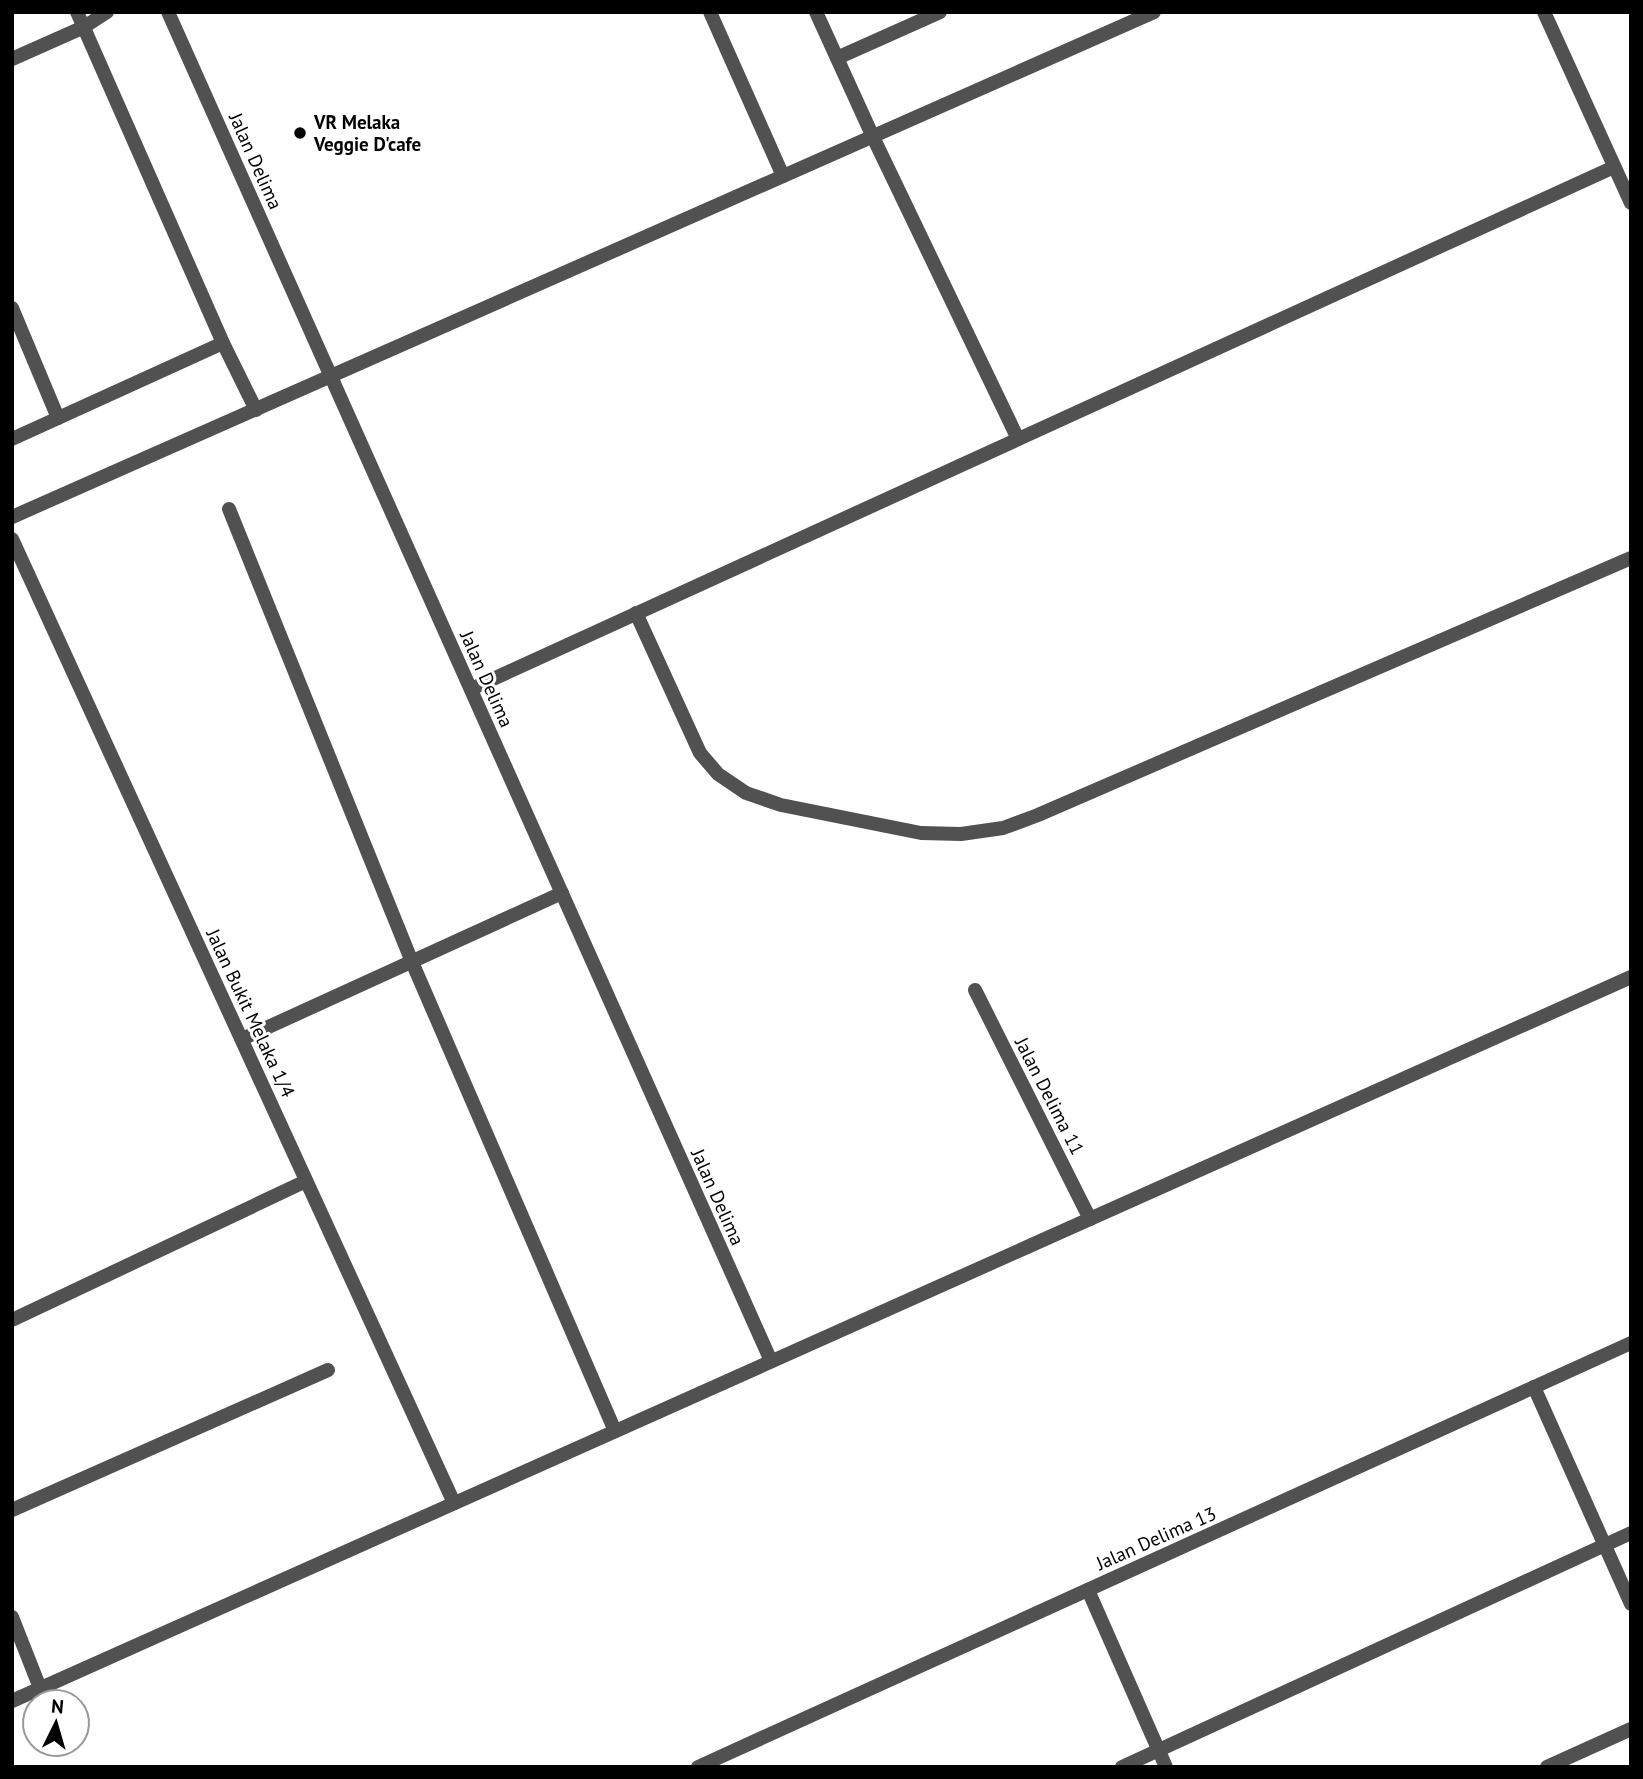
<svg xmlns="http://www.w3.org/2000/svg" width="1643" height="1779" font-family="'PT Sans',sans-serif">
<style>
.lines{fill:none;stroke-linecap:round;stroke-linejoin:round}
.lane{stroke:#515151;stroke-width:14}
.street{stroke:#515151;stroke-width:14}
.poi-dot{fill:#000;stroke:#fff;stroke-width:2.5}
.labels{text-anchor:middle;stroke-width:6;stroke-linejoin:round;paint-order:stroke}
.poi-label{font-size:19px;font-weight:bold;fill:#000;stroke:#fff;text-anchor:start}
.street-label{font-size:19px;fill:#000;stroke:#fff}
</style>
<rect width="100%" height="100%" fill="#fff"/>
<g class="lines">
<g class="lane">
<path d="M12,308L58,418"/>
<path d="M229,509L412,962L615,1431"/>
<path d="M242,1039L562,893"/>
<path d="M1534,1387L1631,1604"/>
<path d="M12,1510L328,1370"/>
<path d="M1088,1590L1166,1767"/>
<path d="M12,1617L40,1688"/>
<path d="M1122,1767L1631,1533"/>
</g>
<g class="street">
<path d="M77,12L223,343L256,410"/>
<path d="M168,12L771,1361"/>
<path d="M710,12L783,176"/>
<path d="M816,12L873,137L1018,439"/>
<path d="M1544,12L1631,203"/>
<path d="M837,58L940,12"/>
<path d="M12,59L84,27L107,12"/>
<path d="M12,439L223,343"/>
<path d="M12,517L1154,12"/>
<path d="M12,539L454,1503"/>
<path d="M636,613L700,753L718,774L746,793L781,805L921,833L961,834L1003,828L1038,815L1631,558"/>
<path d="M471,689L1614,167"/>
<path d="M975,990L1090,1219"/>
<path d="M12,1320L306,1181"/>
<path d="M12,1701L1631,977"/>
<path d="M698,1767L1631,1343"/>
<path d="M1547,1767L1631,1729"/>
</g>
</g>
<circle class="poi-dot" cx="300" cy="133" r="7"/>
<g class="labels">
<g class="poi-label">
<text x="314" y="129">VR Melaka<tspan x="314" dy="22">Veggie D'cafe</tspan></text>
</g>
<g class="street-label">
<text transform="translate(256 161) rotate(66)" y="7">Jalan Delima</text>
<text transform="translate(487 679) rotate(66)" y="7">Jalan Delima</text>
<text transform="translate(251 1013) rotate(65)" y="7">Jalan Bukit Melaka 1/4</text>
<text transform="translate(1050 1096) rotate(63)" y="7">Jalan Delima 11</text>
<text transform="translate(718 1197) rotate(66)" y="7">Jalan Delima</text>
<text transform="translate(1156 1538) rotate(-24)" y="7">Jalan Delima 13</text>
</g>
</g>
<rect width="1643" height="1779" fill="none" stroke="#000000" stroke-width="28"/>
<g transform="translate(56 1723) rotate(5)"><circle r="33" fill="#ffffff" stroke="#999999" stroke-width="2"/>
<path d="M0-5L12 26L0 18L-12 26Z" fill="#000000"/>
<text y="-10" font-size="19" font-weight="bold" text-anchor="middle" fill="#000000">N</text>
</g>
</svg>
